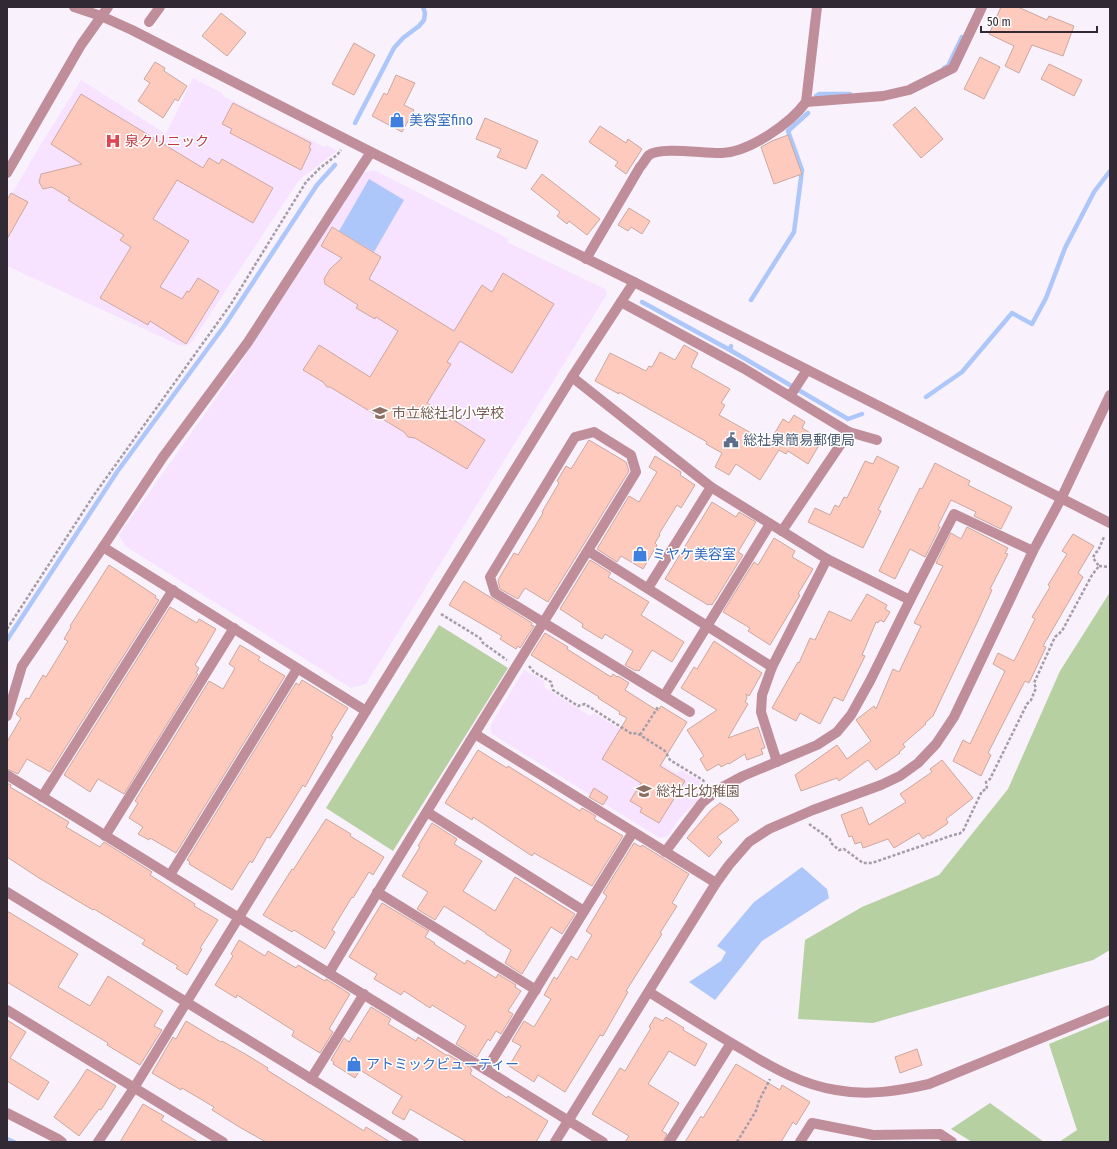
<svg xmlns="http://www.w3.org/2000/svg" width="1117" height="1149" font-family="'Fira Sans Condensed','Noto Sans JP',sans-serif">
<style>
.built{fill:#f7e3ff}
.green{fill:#b6d0a2}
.water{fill:#aec7fb}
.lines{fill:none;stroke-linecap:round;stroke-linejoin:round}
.stream{stroke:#aec7fb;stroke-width:4.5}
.building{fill:#ffcabe;stroke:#caa8a0}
.path{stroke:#a49ca7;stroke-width:2.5;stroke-dasharray:3 2;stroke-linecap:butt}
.minor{stroke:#bf8e9a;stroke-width:10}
.tertiary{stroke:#bf8e9a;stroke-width:10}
.labels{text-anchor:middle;stroke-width:3;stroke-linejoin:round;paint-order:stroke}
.shop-label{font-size:14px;fill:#366cbe;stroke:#fff;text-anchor:start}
.health-label{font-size:14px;fill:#be3a42;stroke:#fff;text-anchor:start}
.education-label{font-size:14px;fill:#785e54;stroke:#fff;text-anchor:start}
.service-label{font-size:14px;fill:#4e5e75;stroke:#fff;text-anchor:start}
</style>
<rect width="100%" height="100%" fill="#f9f1fc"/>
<g class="built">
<path d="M193,78L222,93L223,96L324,147L327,145L337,151L299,180L191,343L185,346L179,345L7,266V202L38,149L81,80L166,134Z"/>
<path d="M374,170L509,239L507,242L605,289L607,294L366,684L351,688L125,546L119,535L238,367L362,173Z"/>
<path d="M524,670L544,681L545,688L590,716L594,713L634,738L658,761L676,773L681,770L701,781L700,785L708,790L679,819L668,836L660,838L492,734L490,726Z"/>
</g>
<g class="green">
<path d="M1110,592V950L1093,960L873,1023L798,1019L805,940L862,907L939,875L1008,789L1060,671Z"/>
<path d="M439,625L508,668L393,851L326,808Z"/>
<path d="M1110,1019V1142H1059L1077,1130L1049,1044Z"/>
<path d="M990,1103L1044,1142H972L951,1129Z"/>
</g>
<g class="water">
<path d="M369,179L404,200L374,252L339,231Z"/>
<path d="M802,867L827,889L829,898L762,941L715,1000L689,982L721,961L726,952L717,946L754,902Z"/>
</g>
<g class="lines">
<g class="stream">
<path d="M944,68L948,66L962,37"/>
<path d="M816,96L819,94H850"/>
<path d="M355,123L394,48L403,38L419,26L424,20L425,13L423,7"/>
<path d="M751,300L794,232L802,170L788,131L808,113"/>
<path d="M642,302L730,350L731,346"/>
<path d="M730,350L848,419L862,414"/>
<path d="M926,397L962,372L1012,313L1032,324L1046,298L1065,248L1094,192L1110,171"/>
<path d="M7,640L117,472L225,325L317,185L335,165"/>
<path d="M7,1139L14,1142"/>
</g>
</g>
<g class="building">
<path d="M1001,7H1018L1047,20L1049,16L1074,26L1063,56L1032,45L1019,73L1005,66L1014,46L989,34Z"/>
<path d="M221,13L246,33L227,56L202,36Z"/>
<path d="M354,43L375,55L354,95L332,84Z"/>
<path d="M980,57L1000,67L984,99L964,89Z"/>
<path d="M155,62L165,68L164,71L187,86L178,101L175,99L163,118L138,101L150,83L144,79Z"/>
<path d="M1049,64L1082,80L1074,96L1041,79Z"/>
<path d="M396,75L415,83L404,105L414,110L402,132L372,116L384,93L387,95Z"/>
<path d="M81,94L203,168L209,158L219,164L222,159L273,188L253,223L177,180L153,219L189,241L160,287L182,299L187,291L189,292L198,278L219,291L186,344L150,321L148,325L100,298L131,247L120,240L124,235L68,200L70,198L52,187L43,189L39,182L41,174L82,164L51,144Z"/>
<path d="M233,103L311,143L309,148L311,149L301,170L230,133L232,129L222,124Z"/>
<path d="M915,107L943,139L921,158L893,125Z"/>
<path d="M485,118L538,141L526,169L497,157L501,149L476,139Z"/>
<path d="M600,126L626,143L628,139L642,149L626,174L615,166L618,162L589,142Z"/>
<path d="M788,135L802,174L774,184L761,147L772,141Z"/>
<path d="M542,174L600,219L587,235L569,221L567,224L557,216L560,212L531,189Z"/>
<path d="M11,193L28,202L7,239V200Z"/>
<path d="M629,208L650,221L642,234L631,227L628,231L618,225Z"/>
<path d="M332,227L381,257L369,279L454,331L482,285L492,292L503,273L554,304L512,373L460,341L447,362L451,364L427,403L485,440L467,469L415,438L408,437L404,432L330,387H327L323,382L303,370L319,345L370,377L398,331L376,317L375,319L356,308L358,305L325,284L324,279L330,269L342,258L321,246Z"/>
<path d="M684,345L698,353L691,367L730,389L721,403L725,405L719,415L769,443L783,419L789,423L794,415L805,422L802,428L822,440L808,464L788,451L786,454L779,450L760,480L736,464L729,475L715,467L722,453L706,444L707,442L619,392V394L595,381L610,353L646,371L649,366L652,367L660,352L675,360Z"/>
<path d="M589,440L626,462L629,471L548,602L525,588L518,599L500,589L498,580L514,553L518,555L543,513L542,512L559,483L557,481L566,466L571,469Z"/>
<path d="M655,456L681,472L680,475L695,485L681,508L677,505L659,534L660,535L655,543L657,545L643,569L621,556L617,562L597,549L629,496L639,502L657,472L649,467Z"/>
<path d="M877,456L899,467L878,510L881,511L863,548L808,522L815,508L830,515L835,505L839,507L844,497L847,498L865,461L873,464Z"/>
<path d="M935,463L970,481L968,485L1012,507L1001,529L974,516L976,512L951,500L938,526L940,527L925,557L910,549L895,579L879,571L920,488L922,489Z"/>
<path d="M712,502L736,517L739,512L756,522L738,552L743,555L712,605L709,604L708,605L665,579Z"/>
<path d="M967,527L1008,548L1005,553L1008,554L990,589L992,590L976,625L933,716L925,723L926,724L903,744L905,747L899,752L900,753L876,770L868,760L839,781L837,778L801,791L795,775L837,745L847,759L871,741L856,720L874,706L876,709L893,669L899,672L921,626L914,623L943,566L936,563L951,533L961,539Z"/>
<path d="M1073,534L1094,546L1078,573L1083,577L1043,646L1046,647L1029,683L1025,681L1011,708L988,753L991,755L981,776L953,761L963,740L970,744L1005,671L993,664L998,653L1014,661L1035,619L1032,617L1050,587L1048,585L1067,554L1062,551Z"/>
<path d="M774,538L795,551L792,557L813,569L798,594L800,595L770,645L748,631L750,628L723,612L754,562L758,565Z"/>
<path d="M590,560L611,573L608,577L649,602L641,615L684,642L672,662L652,650L639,671L637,670L636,671L625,665L633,651L605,634L602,639L582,627L583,624L560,609Z"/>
<path d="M109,565L156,596L155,598L159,600L50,772L27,759L18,774L7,769V742L21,718L16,714L26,698L29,699L43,675L46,677L68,641L64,639L71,627L70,626Z"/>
<path d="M464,581L532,623L531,625L534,626L520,648L518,646L516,649L500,639L502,636L449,605Z"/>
<path d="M867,594L887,605L885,609L890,612L884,622L880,620L878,623L876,622L862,655L865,656L843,701L834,697L820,724L800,713L796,721L772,708L798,662L799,663L810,638L815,640L829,611L851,621Z"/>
<path d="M170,607L197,623L199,619L216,629L195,665L199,668L196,673L198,674L124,794L98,779L90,792L64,775Z"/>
<path d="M545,633L568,647L567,649L611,677L613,674L617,677L618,676L629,683L625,690L658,711L661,706L687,722L660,766L685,781L659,823L640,812L642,808L630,801L641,783L602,759L627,718L619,714L620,712L598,698L599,697L531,655Z"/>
<path d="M714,641L762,673L749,696L746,694L747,698L745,702L748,704L728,738L758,727L765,748L761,749L763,754L747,760L745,754L729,764L728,763L721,767L719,764L707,771L700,759L704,756L687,730L717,710L681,688L694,667L697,669Z"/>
<path d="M240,645L260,657L258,660L285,676L176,853L150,838L149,840L138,834L143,827L129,818L138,803L135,801L209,681L223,689L235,668L229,664Z"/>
<path d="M302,680L348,708L331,736L333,737L305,787L303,785L270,838L267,837L252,863L250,861L232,890L189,864L190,862L187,860L296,683L299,685Z"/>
<path d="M478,750L507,768L508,766L580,811L582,808L596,816L594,819L623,836L592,886L534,853L532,856L473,817L472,820L445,803Z"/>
<path d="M942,760L973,798L946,819L948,822L947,824L929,836L928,835L923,839L919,833L894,848L888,839L863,848L861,842L855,844L852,836L849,837L841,815L862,807L869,825L906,802L900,794L932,772L930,769Z"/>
<path d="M7,783L11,785L10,787L69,822L66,827L100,847L104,842L152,872L150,875L195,904L194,906L218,920L200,948L202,949L187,975L176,968L178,966L142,944L145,940L94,909L93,910L39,878L7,857Z"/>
<path d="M594,788L608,797L603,805L589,797Z"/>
<path d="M720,803L731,810L739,820L717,837L722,842L709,857L687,838L711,810Z"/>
<path d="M326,819L351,834L350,836L384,857L373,875L369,872L353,898L352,897L332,930L335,932L325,949L294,930L292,932L263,915L292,869L293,870Z"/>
<path d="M432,823L457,839L454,844L482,861L463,891L495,911L515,877L575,914L562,934L551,927L522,974L505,963L511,950L486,934V933L444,906L435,920L417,909L428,892L402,876L420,847L418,846Z"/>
<path d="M634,843L641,847L642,845L689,874L672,903L677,906L660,933L662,934L626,991L628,992L603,1036L600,1035L565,1092L538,1075L534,1082L509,1066L521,1046L512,1041L524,1021L534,1027L551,999L544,995L554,977L557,979L571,956L577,960L592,935L586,931L607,896L603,893Z"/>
<path d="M382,903L429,931L425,937L435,943L434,944L465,964L467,960L496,978L498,974L516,985L515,987L521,991L508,1011L513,1014L501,1034L496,1031L490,1041L488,1039L477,1057L456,1044L466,1026L432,1005L430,1008L404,991L401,995L374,979L377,974L349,957Z"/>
<path d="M7,911L78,954L58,987L90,1006L108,976L163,1011L154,1026L162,1030L140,1065L107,1045L108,1043L7,982Z"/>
<path d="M239,940L265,956L268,951L296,968L298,965L325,981L326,979L350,994L329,1029L333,1032L320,1053L292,1036L294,1031L237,995L236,998L215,985L233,956L231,954Z"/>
<path d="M371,1007L391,1019L388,1024L416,1041L418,1037L446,1055H449L471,1068L470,1069L472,1070L470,1074L507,1098L508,1096L548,1121L536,1142H467L410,1109L404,1120L392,1113L402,1096L360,1070L355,1078L333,1064L334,1062L331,1060L344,1038L349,1042Z"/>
<path d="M655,1017L663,1021L666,1017L684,1028L683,1030L707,1044L695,1066L669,1051L648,1084L679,1103L662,1131L667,1134L663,1142H625L629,1136L592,1114L620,1068L625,1071L651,1028L649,1027Z"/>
<path d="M7,1020L26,1032L10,1058L49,1082L38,1100L7,1081Z"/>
<path d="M186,1021L221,1042L222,1041L247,1055L268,1068L267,1070L364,1131L366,1127L390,1142H266L241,1128L212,1110L214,1107L182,1088L181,1090L152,1073L173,1037L176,1039Z"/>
<path d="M917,1049L922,1065L900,1073L895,1057Z"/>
<path d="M736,1064L780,1090L782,1085L810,1102L796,1125L793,1122L781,1142H685L701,1116L703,1118Z"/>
<path d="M87,1069L116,1086L101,1110L99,1109L79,1136L54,1117L76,1086Z"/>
<path d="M143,1104L164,1116L161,1120L198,1142H120Z"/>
</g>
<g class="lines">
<g class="path">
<path d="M1099,566L1110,567"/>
<path d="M441,614L480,638L483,643L507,660"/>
<path d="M7,629L94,495L231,304L306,182L320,168L337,155L341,150"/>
<path d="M529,666L534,672L551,682L553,690L578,706L585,704L632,734L637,733L665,751L670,760L703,780L705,784"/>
<path d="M640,735L658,707"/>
<path d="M809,824L830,839L831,843L839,850L844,849L863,863H872L953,835L959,834L963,831L982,791L987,789L986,782L990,779L1027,704L1031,700L1036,688L1034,683L1055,637L1062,631L1092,575L1099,566L1093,558L1095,553L1098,551L1104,537"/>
<path d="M737,1142L757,1109L758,1103L770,1079"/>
</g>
<g class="minor">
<path d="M149,22L160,7"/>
<path d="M806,102L883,96L909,90L953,68L982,7"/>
<path d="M586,259L640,167C643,164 646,158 649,155C661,146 706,154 722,153C749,152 790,124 806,102L817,7"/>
<path d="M621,302L743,368L849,432L877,440"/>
<path d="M572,377L711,487L827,559L910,600"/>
<path d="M790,396L807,370"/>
<path d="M782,531L849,432"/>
<path d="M103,547L366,711"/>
<path d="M588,551L772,667"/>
<path d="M648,588L711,487"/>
<path d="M664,696L770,524"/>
<path d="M7,716L22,666L103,547L163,457L248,342L371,152"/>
<path d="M475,734L716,883"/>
<path d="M777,762L761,712L762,695L772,667L827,559"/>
<path d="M7,775L603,1142"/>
<path d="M42,797L173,590"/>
<path d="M427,812L584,911"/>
<path d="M105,836L234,628"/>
<path d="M665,852L702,803L719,789L743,776L817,745L837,732L851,715L870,681L910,600L954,514L1033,551"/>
<path d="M170,875L297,669"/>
<path d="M377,892L536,990"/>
<path d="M329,973C429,805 534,639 636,472L631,455L594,432L575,437L490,577L495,593L690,712"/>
<path d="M7,1010L223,1142"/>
<path d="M486,1070L633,832"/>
<path d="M311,1079L364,994"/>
<path d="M7,1113L58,1139L62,1142"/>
<path d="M98,1142L134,1088L186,1003"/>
<path d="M669,1142L731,1043"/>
<path d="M800,1142L812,1123L873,1135L940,1134L952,1142"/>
</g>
<g class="tertiary">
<path d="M74,7L101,16L132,30L371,152L634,282L1110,523"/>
<path d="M7,173L81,45L108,7"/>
<path d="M7,892L414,1142"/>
<path d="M649,992C681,1012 712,1032 745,1051C773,1068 803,1085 836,1090C868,1096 898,1091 929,1084L1110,1010"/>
<path d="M186,1003L572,377L634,282"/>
<path d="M555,1142L716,883L729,865L749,842L769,829L813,810L881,785L900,776L918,763L936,744L954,717L1033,551L1061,499L1110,395"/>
</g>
</g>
<defs>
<g id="shop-bare" transform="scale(1.2)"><path d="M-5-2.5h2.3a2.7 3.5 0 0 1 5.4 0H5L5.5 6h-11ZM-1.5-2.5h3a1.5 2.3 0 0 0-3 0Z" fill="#3f7fe0" stroke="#fff" stroke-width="2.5" paint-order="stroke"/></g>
<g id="hospital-bare" transform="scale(1.2)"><path d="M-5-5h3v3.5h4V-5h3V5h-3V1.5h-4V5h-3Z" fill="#e0444e" stroke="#fff" stroke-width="2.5" paint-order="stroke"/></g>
<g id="school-bare" transform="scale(1.2)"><path d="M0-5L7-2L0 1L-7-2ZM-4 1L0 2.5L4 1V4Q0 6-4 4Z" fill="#8d6e63" stroke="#fff" stroke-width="2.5" paint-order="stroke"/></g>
<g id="civic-bare" transform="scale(1.2)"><path d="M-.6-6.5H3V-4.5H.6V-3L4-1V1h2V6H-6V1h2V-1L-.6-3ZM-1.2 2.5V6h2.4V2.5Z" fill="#5c6f8a" stroke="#fff" stroke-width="2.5" paint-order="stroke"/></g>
</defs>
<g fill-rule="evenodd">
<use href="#shop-bare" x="397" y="120"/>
<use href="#hospital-bare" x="113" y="141"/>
<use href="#school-bare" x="380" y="413"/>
<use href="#civic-bare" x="731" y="440"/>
<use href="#shop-bare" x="640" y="554"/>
<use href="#school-bare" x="644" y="791"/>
<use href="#shop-bare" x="354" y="1064"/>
</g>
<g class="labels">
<g class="shop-label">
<text x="409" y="125">美容室fino</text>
<text x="652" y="559">ミヤケ美容室</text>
<text x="366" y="1069">アトミックビューティー</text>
</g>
<g class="health-label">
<text x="125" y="146">泉クリニック</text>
</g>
<g class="education-label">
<text x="392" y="418">市立総社北小学校</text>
<text x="656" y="796">総社北幼稚園</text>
</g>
<g class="service-label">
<text x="743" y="445">総社泉簡易郵便局</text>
</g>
</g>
<rect width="1117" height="1149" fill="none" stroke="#312a34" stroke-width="16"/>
<path d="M981 26v6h116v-6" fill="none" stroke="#312a34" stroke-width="2"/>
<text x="987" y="26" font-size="12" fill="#312a34" stroke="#ffffff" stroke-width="3" paint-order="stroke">50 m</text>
</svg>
